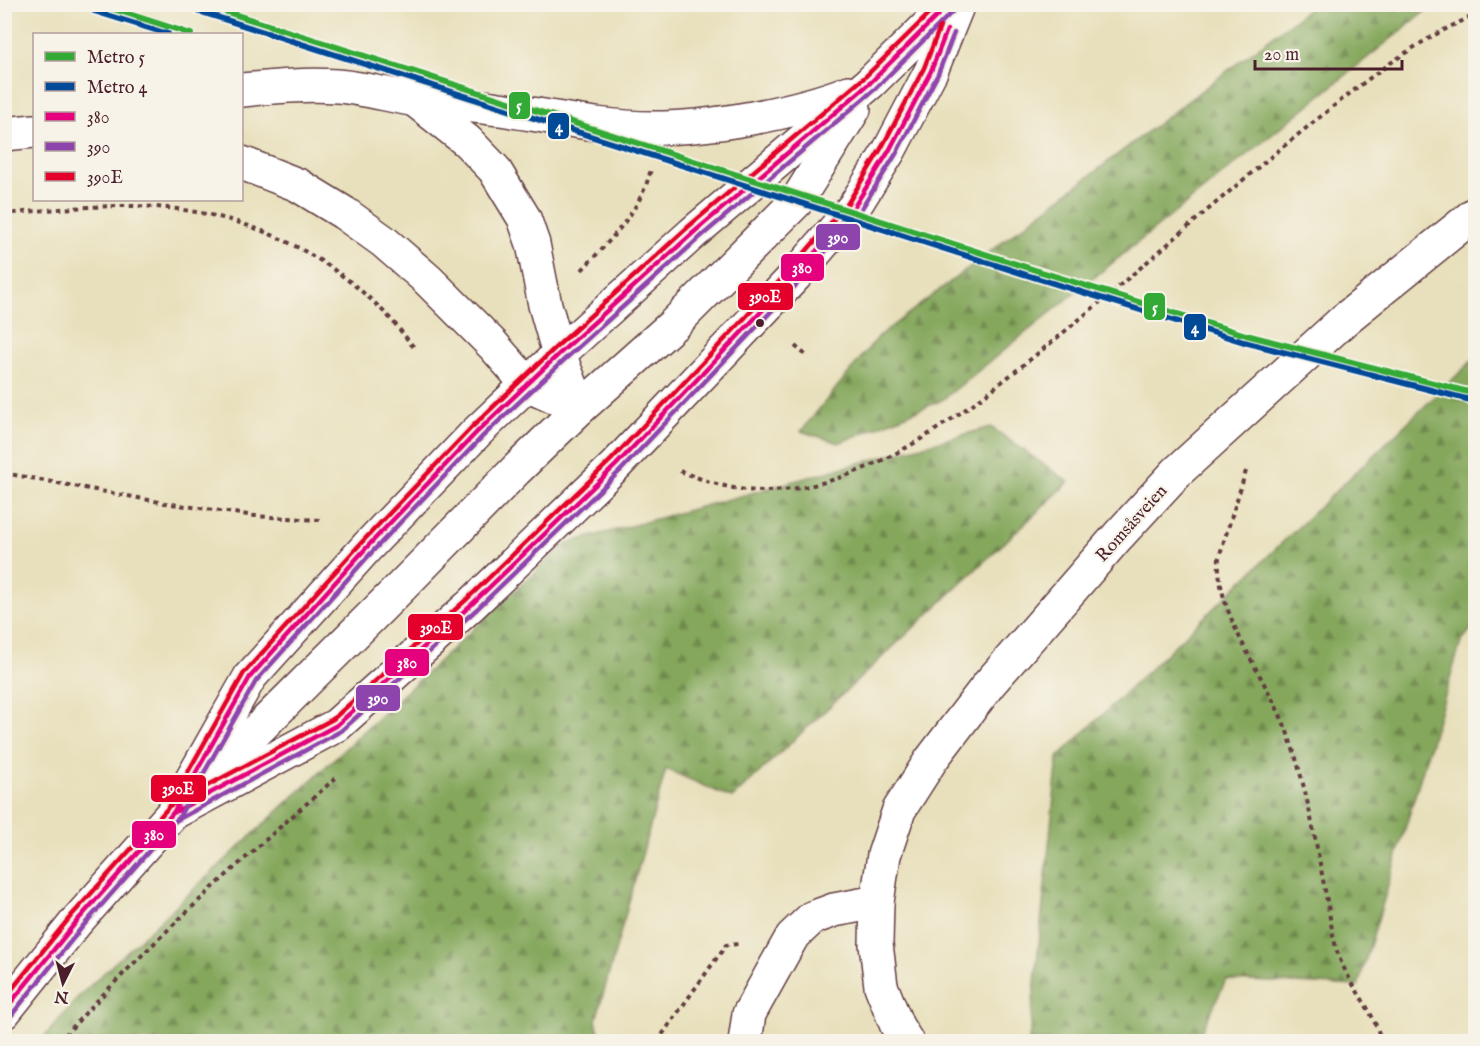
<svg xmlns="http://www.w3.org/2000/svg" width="1480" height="1046" font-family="'IM FELL English',serif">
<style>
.forest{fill:url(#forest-firs);stroke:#676344;stroke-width:1.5}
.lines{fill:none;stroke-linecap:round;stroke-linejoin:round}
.minor-casing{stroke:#623c41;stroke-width:36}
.highway-casing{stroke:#623c41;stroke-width:36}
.path{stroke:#623c41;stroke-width:4;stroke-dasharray:4.5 4.5;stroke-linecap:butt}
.minor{stroke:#fff;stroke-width:33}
.highway{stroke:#fff;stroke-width:33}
.bus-1-casing{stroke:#f7f3e8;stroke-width:9}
.bus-2-casing{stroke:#f7f3e8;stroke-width:9}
.bus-3-casing{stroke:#f7f3e8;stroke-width:9}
.bus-1{stroke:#e5007d;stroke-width:4.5}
.bus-2{stroke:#8e44ad;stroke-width:4.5}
.bus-3{stroke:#e4002b;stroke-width:4.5}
.metro-1-casing{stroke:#f7f3e8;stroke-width:10}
.metro-2-casing{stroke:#f7f3e8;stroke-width:10}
.metro-1{stroke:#32aa35;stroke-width:6}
.metro-2{stroke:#004a98;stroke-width:6}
.bus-dot{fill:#4a1f2b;stroke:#f7f3e8;stroke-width:2}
.labels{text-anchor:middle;stroke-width:4.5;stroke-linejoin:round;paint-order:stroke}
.street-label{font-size:18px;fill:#4a1f2b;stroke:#f7f3e8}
.line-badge{stroke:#f7f3e8;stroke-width:2}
.badge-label{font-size:16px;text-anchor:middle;font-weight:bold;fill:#fff}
</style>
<defs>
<pattern id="forest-firs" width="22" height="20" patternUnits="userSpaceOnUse" patternTransform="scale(1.5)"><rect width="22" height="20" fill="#84a75c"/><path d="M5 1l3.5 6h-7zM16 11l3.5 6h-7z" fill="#6e874c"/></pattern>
</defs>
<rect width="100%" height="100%" fill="#f7f3e8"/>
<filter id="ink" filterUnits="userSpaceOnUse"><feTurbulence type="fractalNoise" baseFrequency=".0167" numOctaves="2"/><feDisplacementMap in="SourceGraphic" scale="12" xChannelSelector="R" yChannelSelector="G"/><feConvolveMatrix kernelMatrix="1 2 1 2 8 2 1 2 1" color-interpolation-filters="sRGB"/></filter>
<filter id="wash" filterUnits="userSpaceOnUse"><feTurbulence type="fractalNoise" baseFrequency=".008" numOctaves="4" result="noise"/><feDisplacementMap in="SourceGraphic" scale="24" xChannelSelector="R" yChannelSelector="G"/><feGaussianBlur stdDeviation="1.35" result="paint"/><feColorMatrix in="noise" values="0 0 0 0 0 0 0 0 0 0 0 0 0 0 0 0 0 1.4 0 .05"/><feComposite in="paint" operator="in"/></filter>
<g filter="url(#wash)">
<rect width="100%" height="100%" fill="#e8e0bc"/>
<g class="forest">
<path d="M1314,5H1433L942,400L839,443L801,431L879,336Z"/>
<path d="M1475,358V624L1461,642L1358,986L1226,980L1197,1041H1029L1058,757Z"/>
<path d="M991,427L1069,482L732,798L666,769L596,1020L601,1041H41L80,995L565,544Z"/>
</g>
</g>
<g filter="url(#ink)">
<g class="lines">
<g class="minor-casing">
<g id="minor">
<path d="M4,134L34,131"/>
<path d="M745,1042L749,1014L792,937L812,918L834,910L877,902"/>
<path d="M907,1042L897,1026L881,986L876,944L877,902L884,855L899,810L931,760L989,684L1118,536L1177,472L1344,320L1476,213"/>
</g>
</g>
<g class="highway-casing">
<g id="highway">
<path d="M242,90C273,87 305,84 337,86C365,88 390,96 418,100C445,104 472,105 499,109C550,116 600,128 653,128C711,128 795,113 849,92"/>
<path d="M242,163L298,185L344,213L383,241L428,280L493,345L527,384L580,408L673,325L796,202L854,109"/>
<path d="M202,785L399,589L516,470L580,408L559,354L545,305L533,244L524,218L494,169L467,141L415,100"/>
<path d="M173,813L337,725L472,604L616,465L795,276L854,207L889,151L931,71L958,4"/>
<path d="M4,1012L77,921L173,813L250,677L367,547L477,432L559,354L693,233L870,83L950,4"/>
</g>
</g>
<g class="path">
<path d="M4,214C46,210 86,206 128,206C228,206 316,243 386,314C397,325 406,338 416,350"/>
<path d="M582,270C610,240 641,211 651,169"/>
<path d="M795,346L808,357"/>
<path d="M680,471C720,487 749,495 792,489C880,476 954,420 1022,366C1118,290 1209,206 1305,129C1358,87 1412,41 1476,15"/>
<path d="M1246,471L1219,557C1215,615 1265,675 1286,729C1305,780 1314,832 1324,885C1328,905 1331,927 1336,948C1346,983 1375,1009 1381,1042"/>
<path d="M4,473L165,503L255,516L320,520"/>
<path d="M59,1042C145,946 241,861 338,776"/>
<path d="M657,1042L726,945L739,944"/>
</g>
<use href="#minor" class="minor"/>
<use href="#highway" class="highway"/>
<g class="bus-1-casing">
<g id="bus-1">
<path d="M173,813L337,725L472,604L616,465L795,276L854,207L889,151L931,71L947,30"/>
<path d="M4,1011L77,921L173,813L250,677L367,547L477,432L559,354L693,233L870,83L949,4"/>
</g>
</g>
<g class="bus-2-casing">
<g id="bus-2">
<path d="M177,820L341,731L477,609L621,470L800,281L860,211L896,154L938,74L954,33"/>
<path d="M10,1017L83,926L179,817L256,681L372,552L482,437L564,360L698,239L875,89L955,9"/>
</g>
</g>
<g class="bus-3-casing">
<g id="bus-3">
<path d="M169,806L333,719L467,599L611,460L789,271L848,203L882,147L924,68L940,27"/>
<path d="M4,999L71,916L167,809L244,673L362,542L472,427L554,349L688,227L865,77L939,4"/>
</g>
</g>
<use href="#bus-1" class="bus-1"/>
<use href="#bus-2" class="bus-2"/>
<use href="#bus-3" class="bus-3"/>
<g class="metro-1-casing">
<g id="metro-1">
<path d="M98,4L191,34"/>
<path d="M202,4L1035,270L1246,335L1476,394"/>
</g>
</g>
<g class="metro-2-casing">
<g id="metro-2">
<path d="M94,11L168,34"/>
<path d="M198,11L1033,277L1244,342L1474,401"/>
</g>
</g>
<use href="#metro-1" class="metro-1"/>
<use href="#metro-2" class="metro-2"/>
</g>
</g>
<circle class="bus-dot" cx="760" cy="323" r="5"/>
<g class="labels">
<g class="street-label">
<text transform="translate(1131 523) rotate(-48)" y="6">Romsåsveien</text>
</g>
</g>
<g class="line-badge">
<rect x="508" y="91" width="23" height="29" rx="6" fill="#32aa35"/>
<rect x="547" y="112" width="23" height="28" rx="6" fill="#004a98"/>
<rect x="815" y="223" width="46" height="28" rx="6" fill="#8e44ad"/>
<rect x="780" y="253" width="45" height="29" rx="6" fill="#e5007d"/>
<rect x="737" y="282" width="57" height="29" rx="6" fill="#e4002b"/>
<rect x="1143" y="292" width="23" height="29" rx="6" fill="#32aa35"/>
<rect x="1183" y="313" width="24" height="28" rx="6" fill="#004a98"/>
<rect x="407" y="613" width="57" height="28" rx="6" fill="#e4002b"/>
<rect x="384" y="648" width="46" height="29" rx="6" fill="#e5007d"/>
<rect x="355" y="684" width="46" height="28" rx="6" fill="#8e44ad"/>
<rect x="150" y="774" width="57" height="29" rx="6" fill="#e4002b"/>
<rect x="131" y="820" width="46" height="29" rx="6" fill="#e5007d"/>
</g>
<g class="badge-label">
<text x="519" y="111">5</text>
<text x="559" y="132">4</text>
<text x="838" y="243">390</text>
<text x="802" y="273">380</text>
<text x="765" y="302">390E</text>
<text x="1155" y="313">5</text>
<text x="1195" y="333">4</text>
<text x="436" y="633">390E</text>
<text x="407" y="668">380</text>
<text x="378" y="704">390</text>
<text x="178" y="794">390E</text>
<text x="154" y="840">380</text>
</g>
<rect width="1480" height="1046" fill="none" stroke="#f7f3e8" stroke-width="24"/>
<rect x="33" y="33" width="210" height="168" fill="#f7f3e8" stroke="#b29e9c" stroke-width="1.5"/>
<rect x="45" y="52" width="30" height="9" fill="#32aa35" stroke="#b29e9c" stroke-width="1.5"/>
<text x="87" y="63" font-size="18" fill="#4a1f2b">Metro 5</text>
<rect x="45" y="82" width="30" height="9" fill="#004a98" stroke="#b29e9c" stroke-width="1.5"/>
<text x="87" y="93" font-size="18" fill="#4a1f2b">Metro 4</text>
<rect x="45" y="112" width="30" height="9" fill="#e5007d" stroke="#b29e9c" stroke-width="1.5"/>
<text x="87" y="123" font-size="18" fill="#4a1f2b">380</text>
<rect x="45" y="142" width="30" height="9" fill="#8e44ad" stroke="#b29e9c" stroke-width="1.5"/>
<text x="87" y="153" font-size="18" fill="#4a1f2b">390</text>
<rect x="45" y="172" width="30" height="9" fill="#e4002b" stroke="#b29e9c" stroke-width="1.5"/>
<text x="87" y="183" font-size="18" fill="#4a1f2b">390E</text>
<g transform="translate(63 983) rotate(186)" stroke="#f7f3e8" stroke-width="4.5" paint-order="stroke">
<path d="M0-4.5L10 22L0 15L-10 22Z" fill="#4a1f2b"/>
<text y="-9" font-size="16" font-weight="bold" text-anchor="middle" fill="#4a1f2b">N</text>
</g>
<path d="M1255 60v9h147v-9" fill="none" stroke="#4a1f2b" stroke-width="3"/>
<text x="1264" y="60" font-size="18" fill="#4a1f2b" stroke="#f7f3e8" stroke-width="4.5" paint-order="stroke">20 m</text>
</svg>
